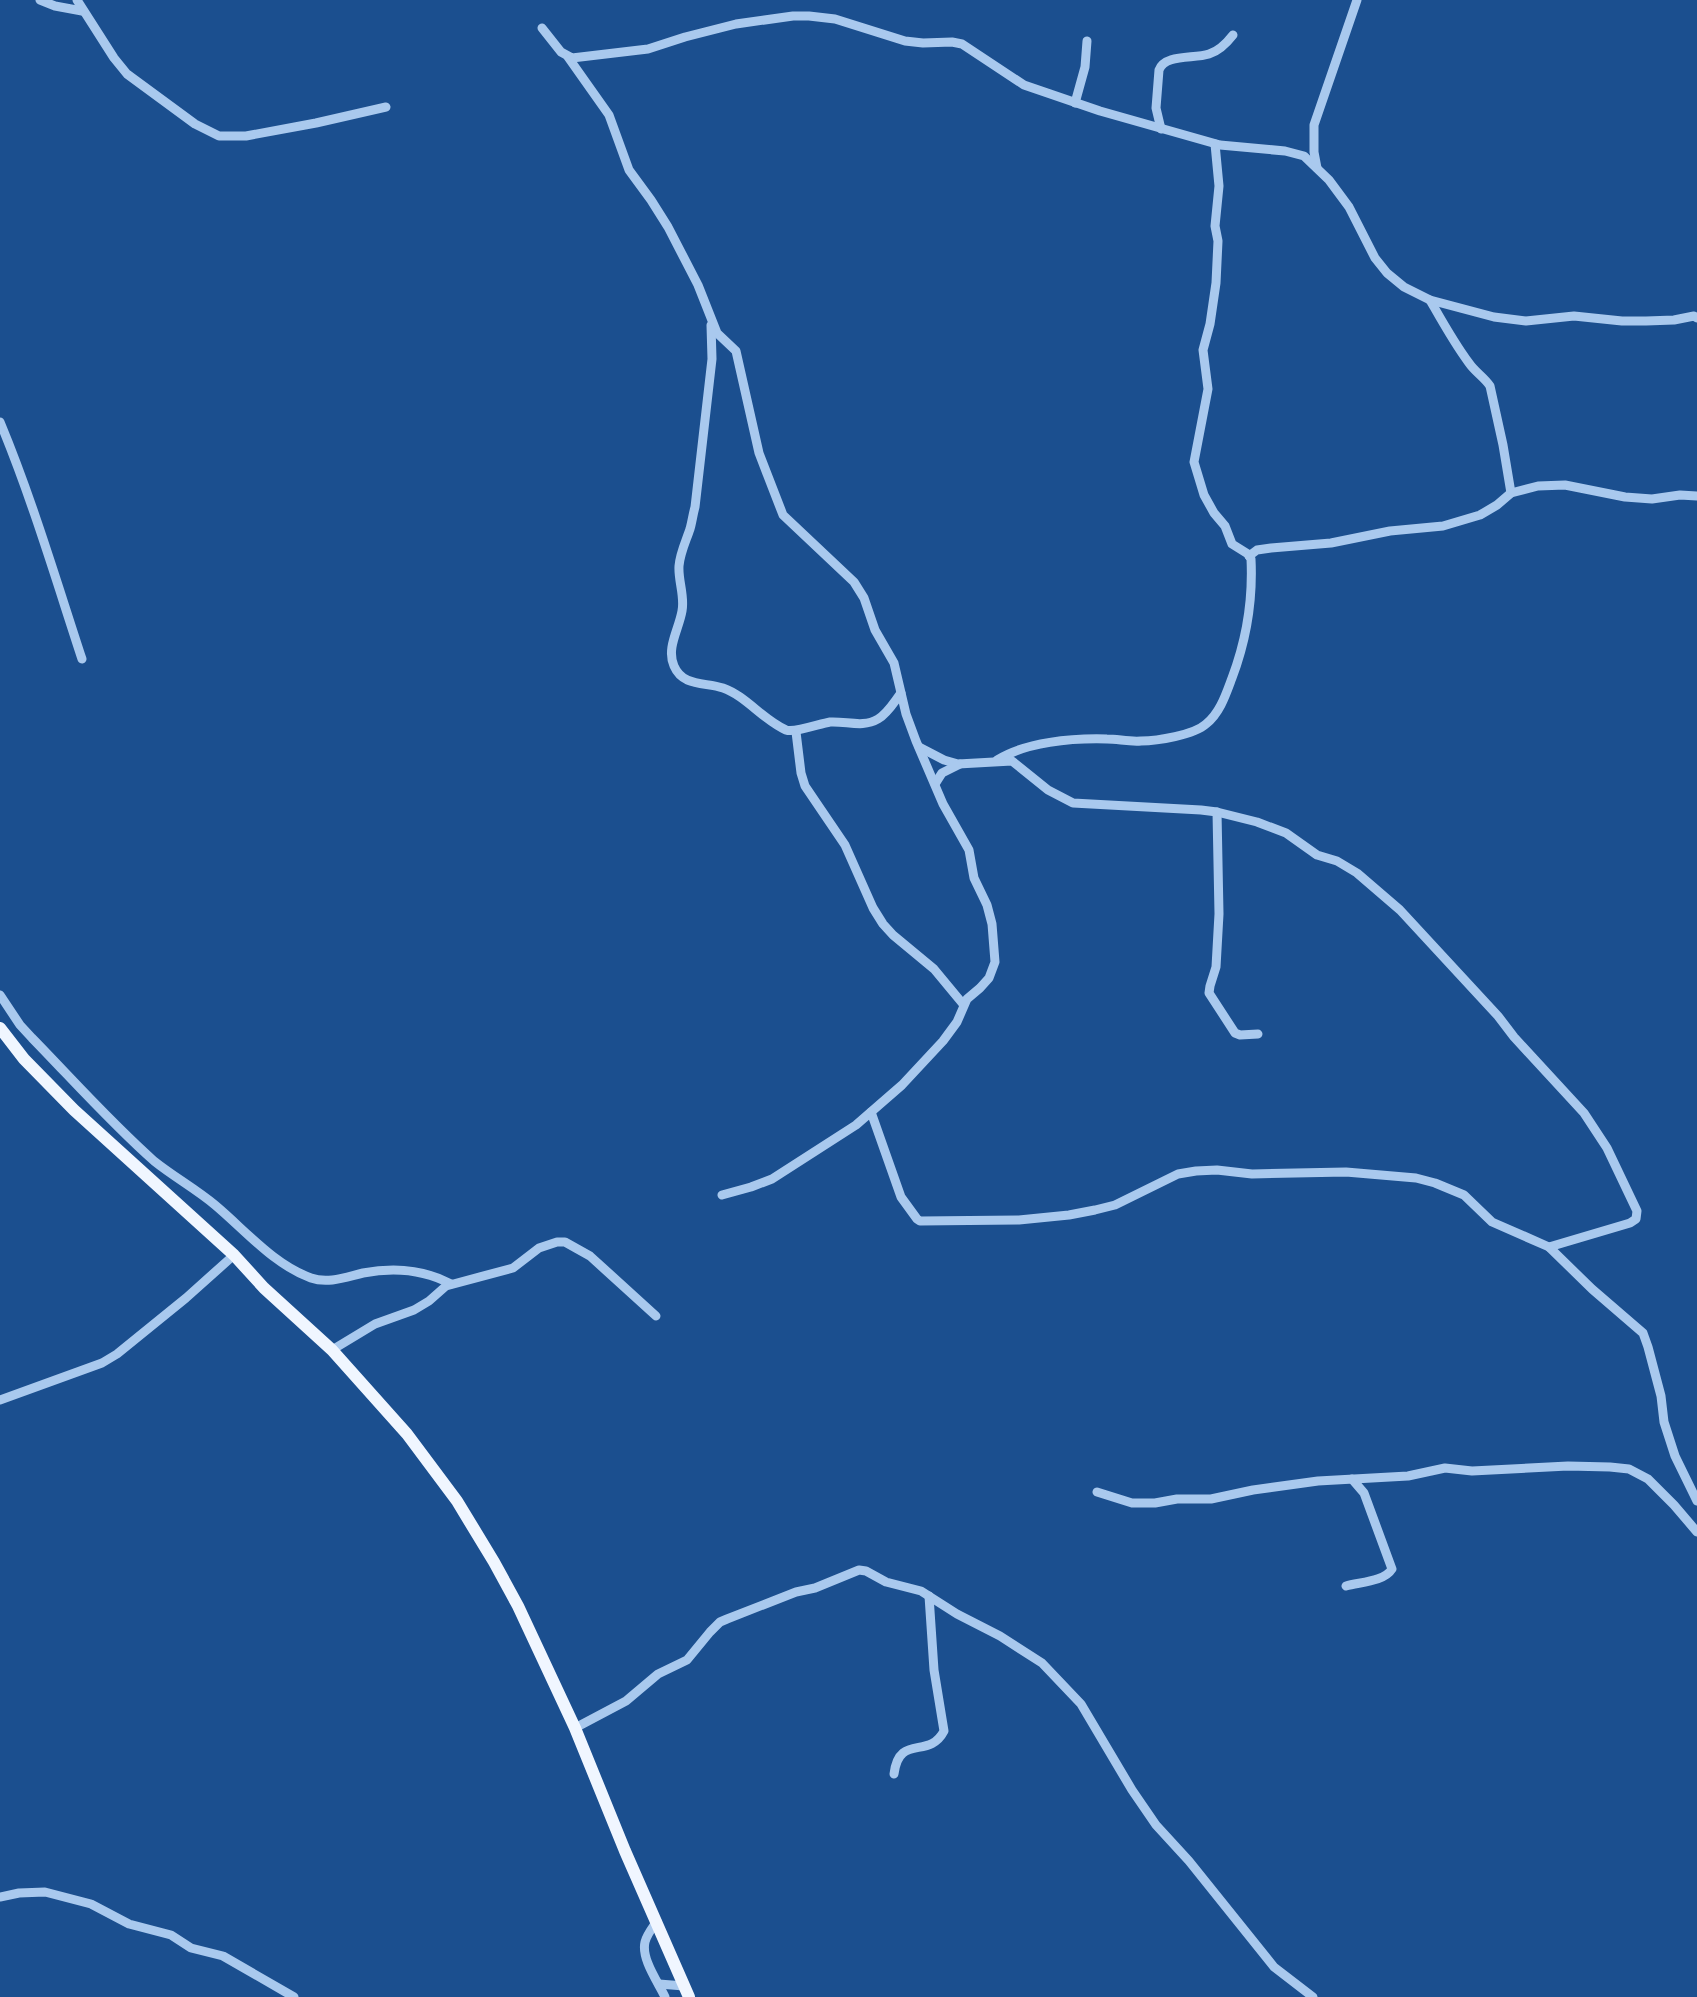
<svg xmlns="http://www.w3.org/2000/svg" width="1697" height="1997" font-family="Poppins,sans-serif">
<style>
.lines{fill:none;stroke-linecap:round;stroke-linejoin:round}
.minor{stroke:#a9c9ee;stroke-width:9}
.major{stroke:#f0f6ff;stroke-width:12}
</style>
<rect width="100%" height="100%" fill="#1b4f8f"/>
<g class="lines">
<g class="minor">
<path d="M40,0L55,6L82,11"/>
<path d="M77,0L114,58L127,74L195,124L219,136H246L316,123L386,107"/>
<path d="M542,28L561,52L572,58L648,49L685,37L736,24L793,16H809L835,19L905,41L923,43L952,42L962,44L1024,85L1100,111L1220,145L1285,151L1304,156L1329,180L1349,207L1375,258L1387,273L1404,287L1430,300L1494,317L1526,321L1574,316L1622,321H1646L1674,320L1694,316L1697,318"/>
<path d="M568,57L609,115L629,170L651,200L668,227L698,285L717,333L736,351L759,453L783,515L854,582L864,598L875,630L894,663L906,714L916,741L943,804L969,850L974,878L987,905L992,924L995,962L989,978L980,988L967,999L957,1022L943,1041L902,1085L856,1125L772,1179L751,1187L722,1195"/>
<path d="M1075,103L1085,67L1087,41"/>
<path d="M1161,129L1156,108L1159,70C1165,54 1193,59 1209,54C1219,51 1226,44 1233,35"/>
<path d="M1317,168L1314,152V125L1357,0"/>
<path d="M1430,300C1442,321 1454,343 1469,363C1475,372 1484,377 1490,386L1503,445L1511,493"/>
<path d="M711,325L712,359L695,507C693,514 692,522 690,529C686,541 680,553 679,566C678,581 685,596 682,611C679,629 666,648 674,666C683,687 705,682 723,688C746,696 763,720 786,730C794,733 819,724 830,722C847,721 863,728 878,719C888,713 894,702 901,693"/>
<path d="M0,422C32,499 56,580 82,659"/>
<path d="M1249,556L1257,550L1271,548L1331,543L1390,531L1443,526L1480,515L1497,505L1511,493L1538,486L1565,485L1625,497L1652,499L1680,495L1697,496"/>
<path d="M796,732L801,773L805,786L845,845L873,908L883,924L893,935L934,969L963,1004"/>
<path d="M919,747L944,760L958,764L1012,761L1048,790L1073,803L1201,810L1217,812L1257,822L1286,833L1317,855L1337,861L1357,873L1400,910L1498,1016L1514,1037L1584,1113L1607,1148L1637,1211L1636,1219L1630,1223L1549,1247"/>
<path d="M997,760C1026,742 1072,738 1107,739C1118,739 1129,742 1141,741C1157,741 1194,735 1206,724C1220,713 1226,694 1232,678C1246,641 1253,600 1251,559L1248,554L1232,544L1225,526L1214,513L1204,495L1194,462L1208,389L1203,350L1210,324L1216,283L1218,241L1215,226L1219,186L1215,144"/>
<path d="M935,784L942,773L960,764"/>
<path d="M1217,812L1219,914L1216,967L1210,986L1209,993L1235,1033L1240,1035L1258,1034"/>
<path d="M0,995L20,1025L32,1038C72,1079 111,1123 154,1161C174,1177 196,1189 215,1205C246,1231 273,1264 311,1278C328,1284 346,1277 363,1273C394,1267 423,1269 451,1284"/>
<path d="M871,1112L901,1197L917,1219L920,1221L1019,1220L1069,1215L1095,1210L1115,1205L1178,1174L1196,1171L1217,1170L1252,1174L1346,1172L1416,1178L1435,1183L1464,1195L1492,1222L1549,1247L1592,1289L1643,1333L1648,1347L1661,1396L1664,1422L1675,1456L1697,1501"/>
<path d="M332,1350L375,1324L414,1310L429,1301L446,1286L513,1268L539,1248L557,1242H565L590,1256L656,1316"/>
<path d="M0,1400L102,1363L117,1354L186,1298L234,1255"/>
<path d="M1097,1492L1132,1503H1155L1177,1499H1211L1253,1490L1318,1481L1408,1476L1445,1468L1472,1471L1568,1466L1610,1467L1629,1469L1648,1479L1674,1505L1697,1532"/>
<path d="M1346,1586C1359,1582 1384,1582 1392,1569L1364,1493L1352,1479"/>
<path d="M575,1728L626,1701L658,1674L687,1660L710,1632L720,1622L727,1619L796,1592L815,1588L859,1570L866,1571L886,1582L921,1591L957,1614L1000,1636L1042,1663L1081,1704L1132,1790L1156,1825L1189,1861L1274,1967L1313,1997"/>
<path d="M894,1774C899,1733 929,1760 944,1731L934,1670L929,1596"/>
<path d="M0,1897L19,1893L45,1892L91,1904L129,1924L171,1935L191,1948L223,1956L294,1997"/>
<path d="M657,1921C653,1927 647,1934 645,1942C641,1959 658,1982 665,1997"/>
<path d="M659,1984L684,1986"/>
</g>
<path class="major" d="M0,1028L24,1059L74,1110L234,1255L264,1288L332,1350L407,1434L457,1501L494,1562L518,1606L575,1728L625,1851L689,1997"/>
</g>
</svg>
